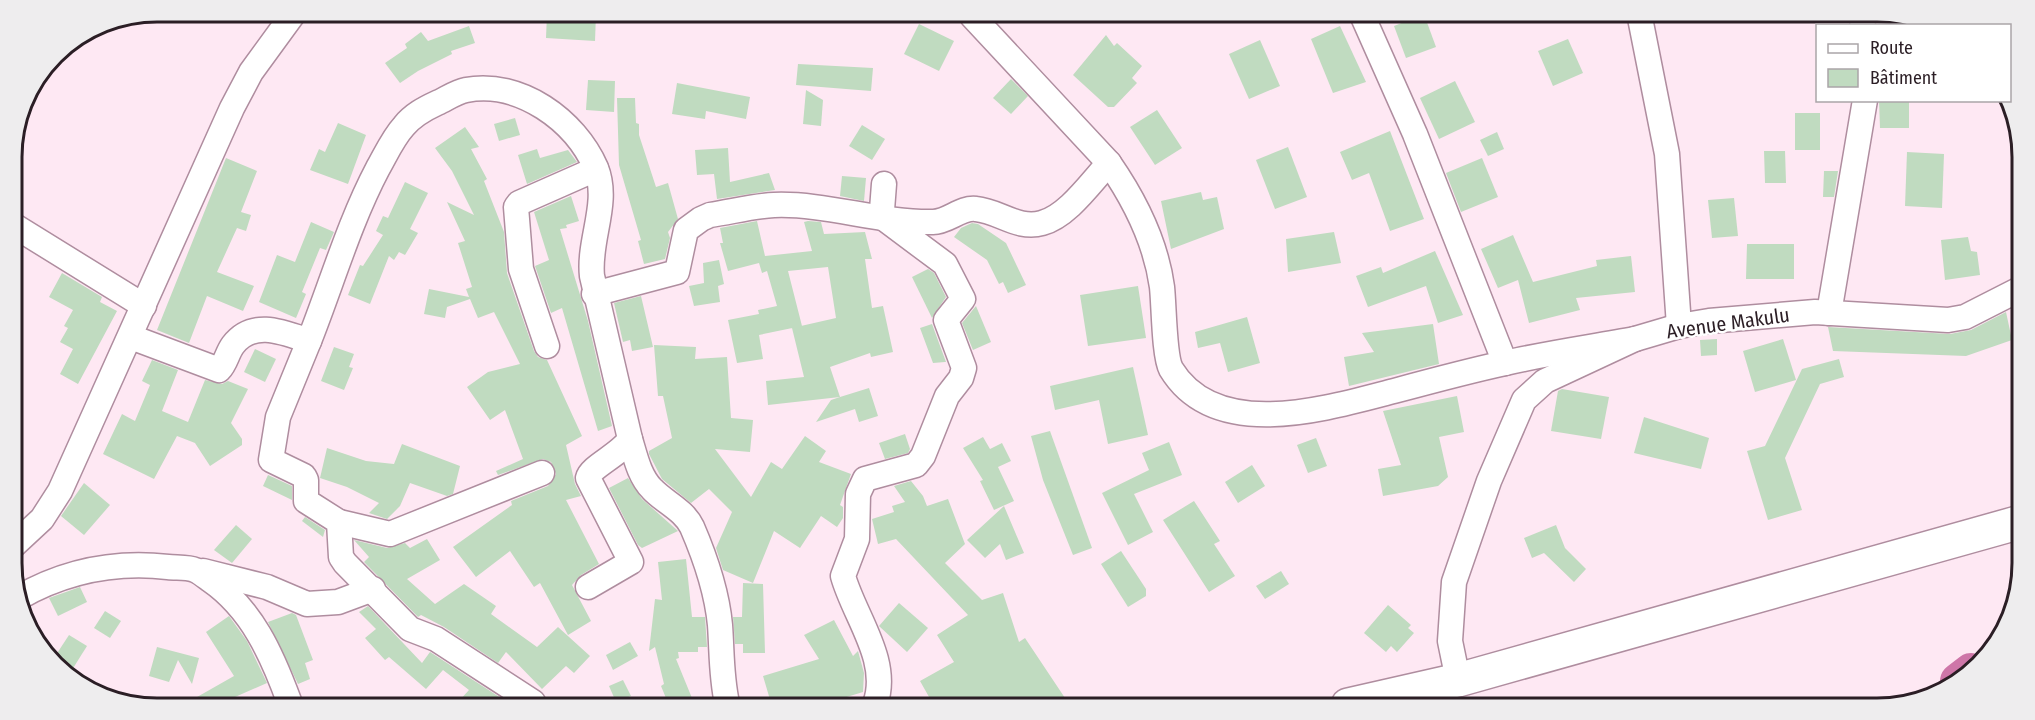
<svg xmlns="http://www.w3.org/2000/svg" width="2035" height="720" font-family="'Fira Sans Condensed',sans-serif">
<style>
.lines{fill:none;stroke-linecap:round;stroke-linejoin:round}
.river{stroke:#ce76a8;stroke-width:36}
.building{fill:#c0dbc0}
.minor-casing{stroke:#af8d9f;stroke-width:27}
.secondary-casing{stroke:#af8d9f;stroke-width:36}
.minor{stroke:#fff;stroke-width:24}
.secondary{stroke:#fff;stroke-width:33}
.labels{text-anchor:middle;stroke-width:5;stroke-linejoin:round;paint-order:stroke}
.street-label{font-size:20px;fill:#2b1e25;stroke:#fff}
.rim{fill:none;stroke:#2b1e25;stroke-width:3}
</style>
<rect width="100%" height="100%" fill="#fee8f3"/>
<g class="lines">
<path class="river" d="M1958,681L1971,671"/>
</g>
<g class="building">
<path d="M547,14H596L595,41L546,38Z"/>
<path d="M1417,17H1425L1436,47L1406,58L1394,26Z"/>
<path d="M919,24L954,41L939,71L904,54Z"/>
<path d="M469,26L475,43L451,51L452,54L418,71L400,83L385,63L407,48L405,44L421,32L428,41Z"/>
<path d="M1340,26L1366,82L1333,93L1311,39Z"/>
<path d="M1106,35L1114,46L1117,43L1142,66L1132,78L1137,83L1114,107H1108L1073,75Z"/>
<path d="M1568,39L1583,73L1553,86L1538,51Z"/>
<path d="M1260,40L1280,86L1249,99L1229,54Z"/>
<path d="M798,64L873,68L871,91L796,85Z"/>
<path d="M1011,79L1028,96L1011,114L993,98Z"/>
<path d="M588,80L615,81L614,112L586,110Z"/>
<path d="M1455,81L1475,122L1439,139L1420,98Z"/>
<path d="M677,83L750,97L746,119L706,111L705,119L672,114Z"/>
<path d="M806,90L823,100L821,126L803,124Z"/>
<path d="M617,98H635L636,123L639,124V135L656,187L668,183L678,219L668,232L670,238L665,259L644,264L638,241L641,240L619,165Z"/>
<path d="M1879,100H1909V128H1880Z"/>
<path d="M1157,110L1182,148L1155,165L1130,127Z"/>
<rect x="1795" y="113" width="25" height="37"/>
<path d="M515,118L520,135L499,141L494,124Z"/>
<path d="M338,123L366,135L348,184L310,170L319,149L325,152Z"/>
<path d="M862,125L885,139L872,160L849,146Z"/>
<path d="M465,127L479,147L471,149L487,179L484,181L504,232L507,273L534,351L538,357L547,360L582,436L566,445L575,484L581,496L566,500L599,564L581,575L572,585L591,621L568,635L540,583L534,587L510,551L476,577L453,547L512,505L511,501L548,486L556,474L551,462L543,459L498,475L496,471L523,459L505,410L490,420L467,387L488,372L520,364L494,312L478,318L470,299L447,307L445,318L424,314L429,289L469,297L466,289L472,287L458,243L465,241L447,202L474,215L452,171L435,148Z"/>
<path d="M1390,131L1424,219L1390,231L1369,173L1352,180L1340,152Z"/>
<path d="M1497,132L1504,149L1488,156L1480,140Z"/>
<path d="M1288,147L1307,197L1275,209L1256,160Z"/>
<path d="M728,148L730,182L769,173L775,190L717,199L714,174L697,175L695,150Z"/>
<path d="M537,149L540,158L568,150L577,162L527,184L518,155Z"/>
<path d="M1764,151H1785L1786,183H1765Z"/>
<path d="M1907,152L1944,154L1942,208L1905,206Z"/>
<path d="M226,158L257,171L241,212L251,215L246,231L237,228L217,272L254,286L243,311L207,296L189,343L157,330Z"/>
<path d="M1482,158L1498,197L1461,212L1446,173Z"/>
<path d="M1824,171H1838L1834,197H1823Z"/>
<path d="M842,176L866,178L864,201L840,196Z"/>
<path d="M405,182L428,193L410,229L418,233L405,255L399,252L394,260L389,256L370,304L348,295L360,265L363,266L383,235L376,231L383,216L388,218Z"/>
<path d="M1201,192L1203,200L1217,197L1224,229L1171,249L1161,201Z"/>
<path d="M571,196L579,221L566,225L567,228L560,229L588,321L612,426L598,431L562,308L551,313L535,266L549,260L534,212Z"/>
<path d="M1734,198L1738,236L1712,238L1708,200Z"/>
<path d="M757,221L765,256L812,251L804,222L808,221L821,222L824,234L865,232L872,259H865L872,308L883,306L893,352L871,357L870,353L830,367L840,397L869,388L878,416L859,422L855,409L816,422L831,400L840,397L768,405L766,381L804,377L792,328L836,318L828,267L788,271L802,326L759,335L763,359L737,363L728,320L759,314L758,310L777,306L767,271L762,273L759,263L728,271L720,243H723L720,228Z"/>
<path d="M311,222L334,232L326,250L320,248L302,292L306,294L296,318L259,302L277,255L295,262Z"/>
<path d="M972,223L978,224L1006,243L1026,285L1008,293L1003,282L999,284L987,260L954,237L961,228Z"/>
<path d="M1334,232L1341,263L1288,272L1286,239Z"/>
<path d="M1513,235L1533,282L1597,266L1596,260L1631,256L1635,292L1576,298L1580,310L1529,323L1518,280L1498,288L1481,249Z"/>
<path d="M1968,237L1971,251L1977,252L1980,275L1945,280L1941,240Z"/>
<path d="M1747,244H1794V279H1746Z"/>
<path d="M1435,251L1463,315L1438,323L1426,286L1368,307L1356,276L1381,267L1383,273Z"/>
<path d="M719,260L724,284L718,286L720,302L694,306L689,286L704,283L703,263Z"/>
<path d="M928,269L934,273L946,297L932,318L912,277Z"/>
<path d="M62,273L102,297L100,302L117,311L78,384L60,374L73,349L60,342L68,328L64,326L73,310L49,297Z"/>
<path d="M1138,286L1146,338L1088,346L1080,295Z"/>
<path d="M641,296L653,347L632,351L630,340L623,342L614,303Z"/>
<path d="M976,306L991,342L973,350L962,323Z"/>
<path d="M2006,312L2012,340L1966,356L1833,351L1828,327L1950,334L1971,330Z"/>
<path d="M1247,317L1260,363L1228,372L1220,343L1198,348L1195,332Z"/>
<path d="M932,324L946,362H945L933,363L920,328Z"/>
<path d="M1433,324L1439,364L1349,386L1344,357L1374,352L1362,333Z"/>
<path d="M1717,339V355L1701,356L1700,340Z"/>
<path d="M1783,339L1796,380L1755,392L1743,351Z"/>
<path d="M654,345L696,347L695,359L727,357L731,418L753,420L750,452L715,449L751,497L771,462L782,469L805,436L826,451L819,462L851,474L840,505L843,507V518L837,527L821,516L800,548L774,531L753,583L723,570L716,548L732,512L709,489L691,503L662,479L649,454V451L672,438L663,396H658Z"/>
<path d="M334,347L354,354L349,367L353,368L344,390L321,381Z"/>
<path d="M255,349L276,359L265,382L244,372Z"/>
<path d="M1839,359L1844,377L1820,384L1785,458L1802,510L1768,520L1747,451L1765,446L1802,369Z"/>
<path d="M152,360L178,370L162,411L188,422L205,380L222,384L228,381L248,389L231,423L242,439V445L210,466L195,443L177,436L154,479L103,454L122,414L135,421L150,385L142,381Z"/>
<path d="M1133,367L1148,435L1108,444L1099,400L1055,410L1050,386Z"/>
<path d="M1562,389L1609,397L1601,439L1551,431L1558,391Z"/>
<path d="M1457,396L1464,432L1439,437L1448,477L1438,486L1383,496L1378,469L1401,465L1383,411Z"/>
<path d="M1644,417L1709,438L1701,469L1634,453Z"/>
<path d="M1050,431L1092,548L1073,555L1043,480L1031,436Z"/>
<path d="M905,434L910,449L908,453L885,459L879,443Z"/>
<path d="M983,437L990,449L1002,443L1011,461L998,467L1014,501L994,510L980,481L983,480L963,448Z"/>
<path d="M1316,438L1327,466L1308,473L1297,445Z"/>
<path d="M1169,442L1182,475L1134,494L1153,532L1128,545L1102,493L1149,470L1142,453Z"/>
<path d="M402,444L460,466L453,494L447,496L410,483L400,506L387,519L369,513L379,503L347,487L320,478L327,448L366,461L394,464Z"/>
<path d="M1252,465L1265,486L1238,503L1225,482Z"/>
<path d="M268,475L292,486V500L263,486Z"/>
<path d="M628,478L642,499L678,531L642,548L638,545L609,488Z"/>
<path d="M911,481L923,496L927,506L948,499L965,544L945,563L982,600L1003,593L1019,642L1025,638L1069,704H933L920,681L954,662L937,635L968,615L896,539L878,544L872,519L894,512L892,506L905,502L894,486Z"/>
<path d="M84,483L110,505L84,535L61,516Z"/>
<path d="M1194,501L1220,541L1214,544L1235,576L1209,592L1163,520Z"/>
<path d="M1004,506L1024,553L1006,560L1000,544L985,558L967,540Z"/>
<path d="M305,517L325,530L323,537L302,521Z"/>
<path d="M236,525L252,539L232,563L214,550Z"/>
<path d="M1556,525L1565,548L1586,569L1574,582L1544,553L1532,558L1524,538Z"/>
<path d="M427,539L440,560L407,579L435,604L464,584L496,606L491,614L537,647L558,627L590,656L574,673L566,666L542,689L506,652L498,663L444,627L421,615L418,617L364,562L369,557L354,540L387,548L405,543L410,548Z"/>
<path d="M1121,551L1146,589V596L1128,607L1101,564Z"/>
<path d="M686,559L692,617H705L707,647H698V652H678L679,658L676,659L694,703H668L661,686L664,684L655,647L649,651L655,599L662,600L658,562Z"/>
<path d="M1281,571L1289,584L1265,599L1256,586Z"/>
<path d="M743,583L763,584L765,653H743V644H735L733,617H742Z"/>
<path d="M80,587L87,602L58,616L49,598Z"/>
<path d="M899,603L928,628L907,652L879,626Z"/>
<path d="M1388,605L1411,625L1408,628L1414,633L1397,652L1391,646L1386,652L1364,633Z"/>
<path d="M368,606L422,663L430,652L507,702H458L469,690L443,670L426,689L389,657L385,660L365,638L376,629L359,612Z"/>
<path d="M105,611L121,621L110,638L94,628Z"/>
<path d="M292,613L296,615L313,660L305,663L310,679L298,684L268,622Z"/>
<path d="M229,616L247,641L267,683L226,701H190L234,676L206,632Z"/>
<path d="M834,620L853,656L858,651L864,673L863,692L827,703H771L763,676L819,659L804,635Z"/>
<path d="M69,635L87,646L70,673L52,661Z"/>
<path d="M630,642L638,656L613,670L606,655Z"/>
<path d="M157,647L199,658L192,684L178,660L169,682L149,676Z"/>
<path d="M623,680L631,696L616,702L609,686Z"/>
</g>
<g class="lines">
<g class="minor-casing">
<g id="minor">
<path d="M972,16L1109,163C1134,199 1156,243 1162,287C1164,305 1164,356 1171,369C1216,443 1328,408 1394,391C1431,381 1468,371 1505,363C1548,353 1592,347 1635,339"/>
<path d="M1363,17L1415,134L1505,363"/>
<path d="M1640,18L1667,154L1679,326"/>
<path d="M1862,19L1863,26"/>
<path d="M13,225L144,306"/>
<path d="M594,294L677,272L686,230L701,219L710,215C731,212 753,206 774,205C827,203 879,223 933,222C948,222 961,207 976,209C999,211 1018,230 1042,223C1068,216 1091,182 1109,163"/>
<path d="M1829,313L1865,100"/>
<path d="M131,337L219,370C226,363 227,353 233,345C253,319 283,332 309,341C332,283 349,223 378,168C386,154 393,138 404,126C413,115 424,109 437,103C446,99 456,92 466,90C520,80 575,120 596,168C610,203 588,240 592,276L630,439C621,454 590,467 588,478L631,562L588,587"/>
<path d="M309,341L278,417L271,460L304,476L306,480V501L339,522L341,557L345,563L410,629L436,639L533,702"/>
<path d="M547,346L521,269L516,207L519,203L596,169"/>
<path d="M630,439C635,455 639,476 652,489C664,502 684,510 692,527C705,557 717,593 720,625C722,652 721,676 727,703"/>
<path d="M339,522L390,534L542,473"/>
<path d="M14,545L42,519L60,491L232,108L251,72L294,13"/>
<path d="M203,571L267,587L307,604L338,602L373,589"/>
<path d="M18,598C65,571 115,561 168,567C176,568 188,567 195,570C200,572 206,577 210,580C252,609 272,655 289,701"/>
<path d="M1458,680L1450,641L1454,582L1489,481L1524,400L1545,381L1635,339L1679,326L1709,321L1815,312L1948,320L1965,317L2020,289"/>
<path d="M875,704C891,661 854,616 843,576L857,539L858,494L865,479L916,465L923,456L947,396L961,378L964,368L946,320L963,299L945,264L886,220L882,210L884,184"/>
</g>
</g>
<g class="secondary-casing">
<path id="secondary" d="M1348,705L1458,680L2017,523"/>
</g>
<use href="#minor" class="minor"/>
<use href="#secondary" class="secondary"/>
</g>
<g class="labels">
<g class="street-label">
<text transform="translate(1728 323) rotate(-8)" y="7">Avenue Makulu</text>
</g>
</g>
<path d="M0 0H2035V720H0ZM157 22H1877A135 135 0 0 1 2012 157V563A135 135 0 0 1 1877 698H157A135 135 0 0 1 22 563V157A135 135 0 0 1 157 22Z" fill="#eeedee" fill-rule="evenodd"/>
<path class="rim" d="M157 22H1877A135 135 0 0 1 2012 157V563A135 135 0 0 1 1877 698H157A135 135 0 0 1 22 563V157A135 135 0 0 1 157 22Z"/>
<rect x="1816" y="24" width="195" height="78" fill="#ffffff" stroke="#aaa5a8" stroke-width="1.5"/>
<rect x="1828" y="44" width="30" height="9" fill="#ffffff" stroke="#aaa5a8" stroke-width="1.5"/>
<text x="1870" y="54" font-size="18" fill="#2b1e25">Route</text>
<rect x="1828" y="69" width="30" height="18" fill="#c0dbc0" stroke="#aaa5a8" stroke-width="1.5"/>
<text x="1870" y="84" font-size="18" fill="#2b1e25">Bâtiment</text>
</svg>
